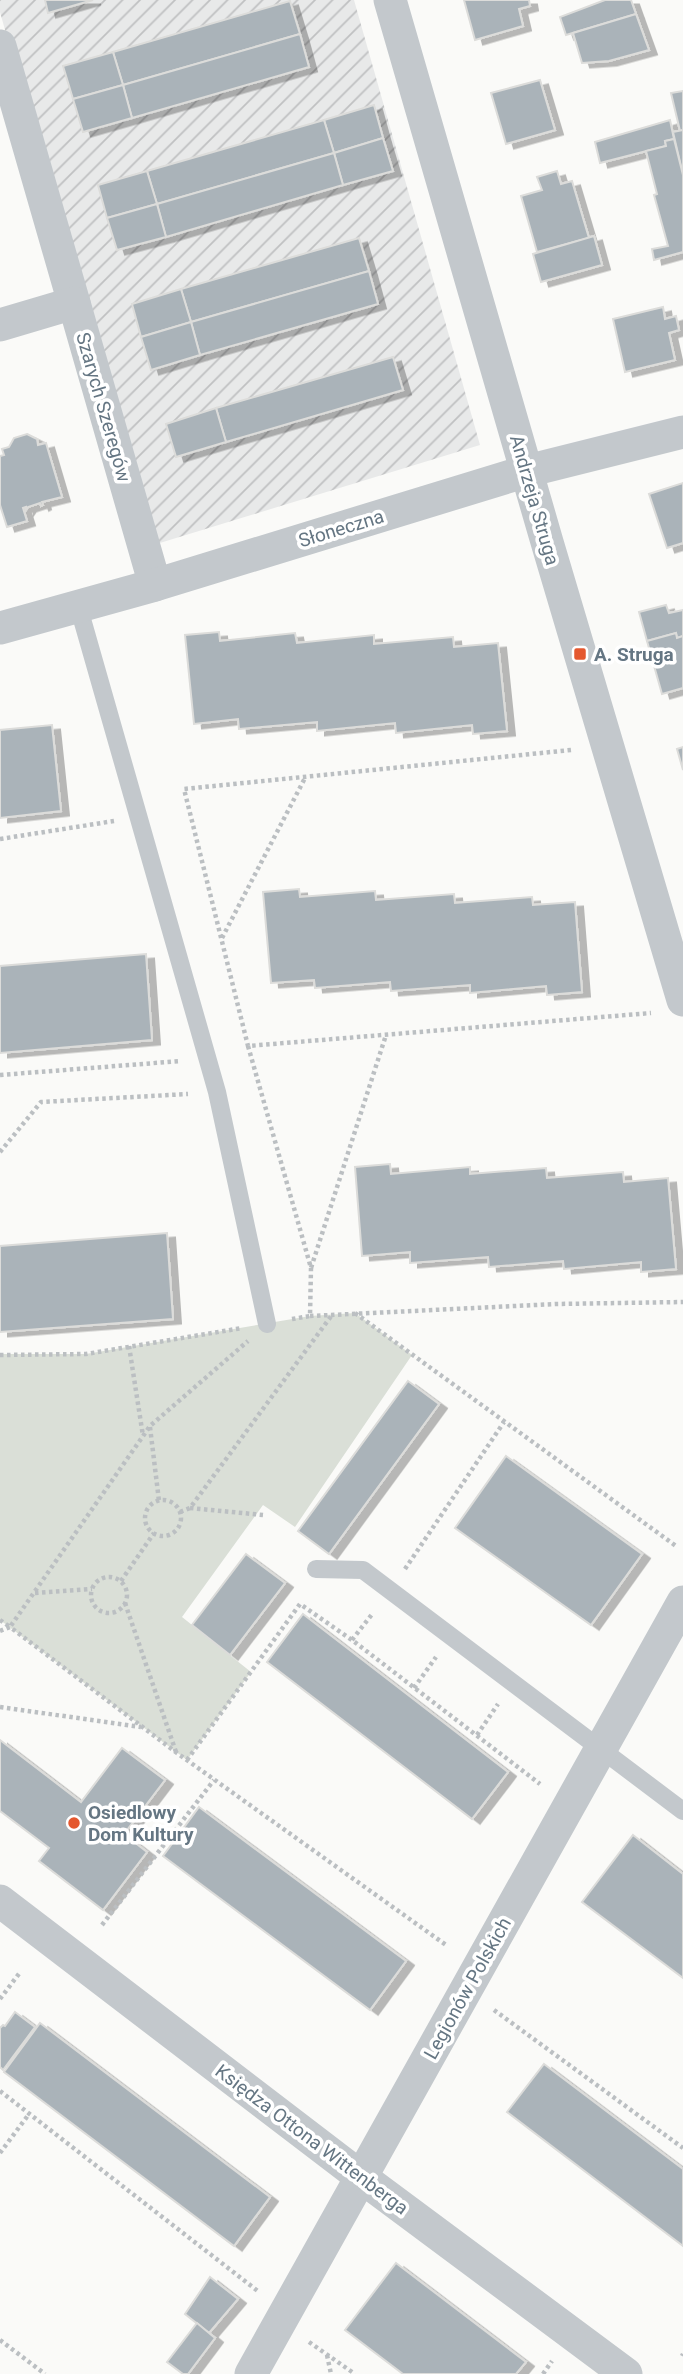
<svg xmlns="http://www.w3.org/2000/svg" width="683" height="2374" font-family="Roboto,sans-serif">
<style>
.industrial{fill:url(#industrial-furrows)}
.green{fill:#dadfd7}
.building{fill:#aab3b9;stroke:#dcdcda;stroke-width:2;filter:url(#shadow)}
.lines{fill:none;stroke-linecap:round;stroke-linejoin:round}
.path{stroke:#bbbfc2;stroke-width:4.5;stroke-dasharray:3.5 3.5;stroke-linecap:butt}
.lane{stroke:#c3c8cc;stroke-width:18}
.street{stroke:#c3c8cc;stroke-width:33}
.poi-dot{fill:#e4572e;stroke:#fff;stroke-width:2.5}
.labels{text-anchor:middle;stroke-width:7;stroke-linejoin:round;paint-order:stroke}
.street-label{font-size:19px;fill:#657683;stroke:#fff}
.poi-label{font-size:19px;font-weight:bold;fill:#657683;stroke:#fff;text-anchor:start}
</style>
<defs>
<pattern id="industrial-furrows" width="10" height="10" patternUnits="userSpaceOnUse" patternTransform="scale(1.75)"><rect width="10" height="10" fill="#e8e9e9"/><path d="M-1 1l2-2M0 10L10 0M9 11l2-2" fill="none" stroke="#c0c1c2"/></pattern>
<filter id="shadow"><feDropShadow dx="8" dy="4.5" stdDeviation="0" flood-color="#0004"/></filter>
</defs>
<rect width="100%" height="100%" fill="#fafaf8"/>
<path class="industrial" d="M0,0H354L480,445L150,546L0,12Z"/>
<path class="green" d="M355,1313L412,1355L295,1527L263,1505L182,1617L251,1672L187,1760L0,1620V1354H86L310,1316Z"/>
<g class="building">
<path d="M45,0H93L48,13Z"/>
<path d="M464,0H529L530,6L519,9L523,26L475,40Z"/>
<path d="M605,0H631L636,14L566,35L560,17Z"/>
<path d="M290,1L300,34L123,85L113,52Z"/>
<path d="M636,14L649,50L609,61L582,63L573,33Z"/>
<path d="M300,34L309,67L132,118L123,85Z"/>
<path d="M113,52L123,85L73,99L63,66Z"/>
<path d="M540,80L555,130L506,144L491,93Z"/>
<path d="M123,85L132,118L83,132L73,99Z"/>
<path d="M683,91V130L680,131L671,93Z"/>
<path d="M374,105L383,138L334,153L324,120Z"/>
<path d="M324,120L334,153L157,204L147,171Z"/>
<path d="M670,120L674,139L665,141L666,146L600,163L595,142Z"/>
<path d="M683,130V175L673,132Z"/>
<path d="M383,138L393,171L343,185L334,153Z"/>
<path d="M674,139L683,175V252L654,260L652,249L668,246L654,195L657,194L646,151L666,146L665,141Z"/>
<path d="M334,153L343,185L166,237L157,204Z"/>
<path d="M147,171L157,204L107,218L98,185Z"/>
<path d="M557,171L561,184L572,181L589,238L537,252L521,196L542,190L537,177Z"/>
<path d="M157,204L166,237L117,250L107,218Z"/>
<path d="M594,236L602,265L541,282L533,254Z"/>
<path d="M359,238L369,271L191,322L181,289Z"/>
<path d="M369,271L378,304L200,355L191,322Z"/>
<path d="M181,289L191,322L141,337L132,304Z"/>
<path d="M663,307L665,319L676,316L679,330L669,333L675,360L625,372L613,319Z"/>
<path d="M191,322L200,355L151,370L141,337Z"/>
<path d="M393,357L403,390L226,442L216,408Z"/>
<path d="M216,408L226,442L176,457L166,424Z"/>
<path d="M27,434L37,439L38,445L46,443L62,497L42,502L43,505L41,506L40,503L28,507L26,510V507L23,508L27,521L7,527L0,505V456L4,455L2,449L9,447L14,438Z"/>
<path d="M683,483V543L667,548L649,494Z"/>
<path d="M666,605L669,613L683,610V636L677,638L676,633L647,641L639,612Z"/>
<path d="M219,632L220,641L295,633L297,643L374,635V644L453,637L454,647L498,643L507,731L473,734L472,725L396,733L395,723L317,731V722L239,729L238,719L194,724L185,635Z"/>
<path d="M676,633L677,638L683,636V688L662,694L647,641Z"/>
<path d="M52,725L61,811L0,818V730Z"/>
<path d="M683,747V770L677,749Z"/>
<path d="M299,889L300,897L375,891L376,900L454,894L455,903L532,897L533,905L575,902L582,992L547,995L546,986L470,993V985L391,991L390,982L315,988L314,980L271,983L263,892Z"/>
<path d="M146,954L152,1040L0,1053V966Z"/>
<path d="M390,1164L391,1174L470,1167V1174L546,1168L547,1178L623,1172L624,1182L668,1178L676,1269L641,1272V1262L564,1269L563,1261L489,1267L488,1257L410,1263V1252L362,1256L355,1167Z"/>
<path d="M167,1233L173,1319L0,1332V1246Z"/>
<path d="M408,1381L439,1404L329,1554L298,1531Z"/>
<path d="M506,1456L642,1554L591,1625L455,1528Z"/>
<path d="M246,1554L285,1583L230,1655L192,1625Z"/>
<path d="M303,1614L508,1772L472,1819L267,1662Z"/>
<path d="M0,1740L81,1802L122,1748L165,1780L124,1834L147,1852L103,1910L39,1861L49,1848L0,1811Z"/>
<path d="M199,1807L406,1961L370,2010L163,1856Z"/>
<path d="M633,1835L683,1874V1978L582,1902Z"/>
<path d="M15,2012L35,2027L3,2070L0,2067V2028L3,2025L5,2026Z"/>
<path d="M40,2023L270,2197L234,2246L4,2072Z"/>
<path d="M544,2064L683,2169V2246L507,2112Z"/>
<path d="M396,2263L526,2362L516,2374H403L345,2330Z"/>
<path d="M210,2277L238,2299L209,2333L185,2314Z"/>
<path d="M197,2323L215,2338L188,2374H183L167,2362Z"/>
</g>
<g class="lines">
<g class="path">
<path d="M571,750L184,789L248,1046L651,1013"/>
<path d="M0,839L114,821"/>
<path d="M222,938L305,778"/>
<path d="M248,1046L311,1268L386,1035"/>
<path d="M0,1075L181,1061"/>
<path d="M0,1152L41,1102L188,1094"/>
<path d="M355,1313L676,1546"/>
<path d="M310,1316L556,1304L683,1302"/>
<path d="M292,1319L310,1316L311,1268"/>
<path d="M129,1346L143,1436"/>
<path d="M0,1355L86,1354L242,1328"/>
<path d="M150,1427L159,1501"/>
<circle cx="163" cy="1518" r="18"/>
<path d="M190,1508L263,1515"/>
<path d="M180,1512L190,1508L332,1315"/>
<path d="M405,1569L504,1422"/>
<circle cx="109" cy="1595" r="18"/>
<path d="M121,1581L154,1533"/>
<path d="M35,1593L92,1589"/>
<path d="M125,1603L176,1752"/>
<path d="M0,1620L10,1627L150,1426L248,1341"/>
<path d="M0,1631L10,1627L177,1753L446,1945"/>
<path d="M352,1640L373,1613"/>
<path d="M414,1688L436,1657"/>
<path d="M0,1707L141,1727"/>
<path d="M477,1735L498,1704"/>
<path d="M187,1760L300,1604L352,1640L540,1784"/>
<path d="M102,1925L214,1780"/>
<path d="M0,1999L21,1971"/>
<path d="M494,2010L683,2148"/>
<path d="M0,2091L259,2292"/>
<path d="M0,2153L29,2114"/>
<path d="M0,2340L45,2374"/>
<path d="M309,2342L355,2374"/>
<path d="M327,2355L331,2374"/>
<path d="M682,2356L683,2354"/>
<path d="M543,2374L552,2361"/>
</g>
<g class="lane">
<path d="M78,605L217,1092L267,1324"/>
<path d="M316,1569L363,1570L683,1811"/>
</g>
<g class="street">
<path d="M390,0L547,542L683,1000"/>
<path d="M0,46L74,303"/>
<path d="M0,325L74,303L155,585"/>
<path d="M0,628L155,585L527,471L683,432"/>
<path d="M0,1901L361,2177L626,2374"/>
<path d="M251,2374L683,1602"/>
</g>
</g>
<g class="poi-dot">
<rect x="573" y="647" width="14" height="14" rx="3.5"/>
<circle cx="74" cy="1823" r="7"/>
</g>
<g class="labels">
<g class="street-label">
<text transform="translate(104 407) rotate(74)" y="7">Szarych Szeregów</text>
<text transform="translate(535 500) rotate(74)" y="7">Andrzeja Struga</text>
<text transform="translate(341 528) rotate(-17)" y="7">Słoneczna</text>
<text transform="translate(467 1988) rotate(-61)" y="7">Legionów Polskich</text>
<text transform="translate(312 2139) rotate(37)" y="7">Księdza Ottona Wittenberga</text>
</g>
<g class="poi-label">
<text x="594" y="661">A. Struga</text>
<text x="88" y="1819">Osiedlowy<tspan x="88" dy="22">Dom Kultury</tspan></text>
</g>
</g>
</svg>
